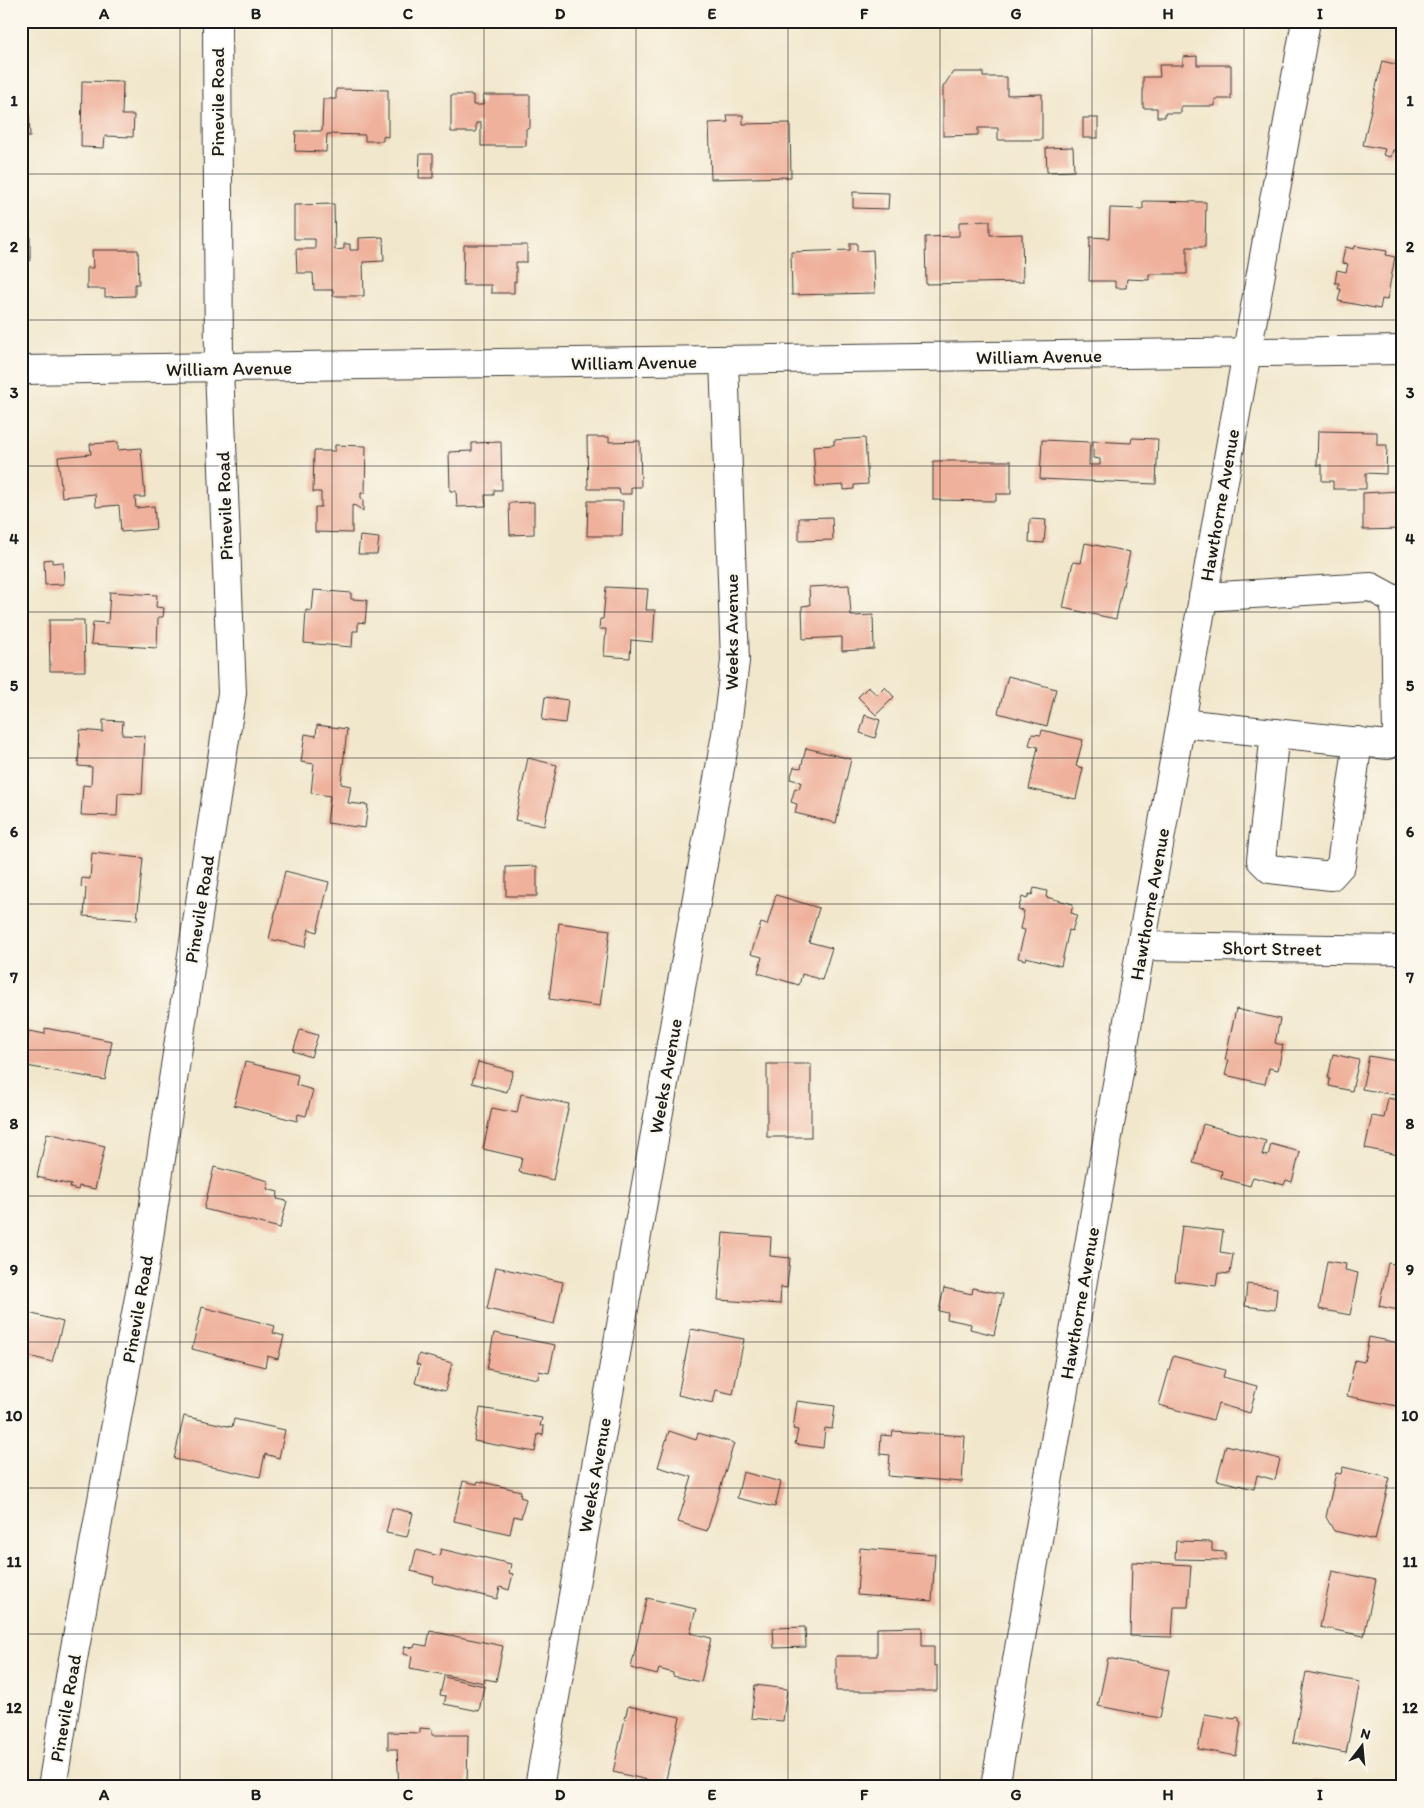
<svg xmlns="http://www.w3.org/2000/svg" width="1424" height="1808" font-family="Itim,sans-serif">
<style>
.building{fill:#efb19b}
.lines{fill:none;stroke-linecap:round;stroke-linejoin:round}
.minor-casing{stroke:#3c3a36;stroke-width:30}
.minor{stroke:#fff;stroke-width:28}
.grid{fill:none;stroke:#1c1c1c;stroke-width:1;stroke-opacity:0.55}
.labels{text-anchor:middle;stroke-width:4;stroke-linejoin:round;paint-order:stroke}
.street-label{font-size:19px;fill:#1c1c1c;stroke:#fbf7ec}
.neatline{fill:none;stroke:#1c1c1c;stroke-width:2}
.grid-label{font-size:16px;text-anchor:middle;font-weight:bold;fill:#1c1c1c}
</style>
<rect width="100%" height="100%" fill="#fbf7ec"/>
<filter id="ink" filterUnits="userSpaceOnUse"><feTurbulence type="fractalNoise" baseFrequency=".02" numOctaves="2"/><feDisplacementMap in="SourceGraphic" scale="10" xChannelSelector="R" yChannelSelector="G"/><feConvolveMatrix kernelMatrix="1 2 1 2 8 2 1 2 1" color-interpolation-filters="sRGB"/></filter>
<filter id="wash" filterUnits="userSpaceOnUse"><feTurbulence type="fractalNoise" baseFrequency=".0096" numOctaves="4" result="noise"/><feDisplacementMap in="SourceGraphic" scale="20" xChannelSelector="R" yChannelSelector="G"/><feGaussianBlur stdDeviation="1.12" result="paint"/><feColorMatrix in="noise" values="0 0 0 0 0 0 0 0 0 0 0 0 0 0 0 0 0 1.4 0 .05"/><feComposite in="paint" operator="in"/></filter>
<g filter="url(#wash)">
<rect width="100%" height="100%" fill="#f1e7cc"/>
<g id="blocks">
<g class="building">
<path d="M1197,56V65H1231V99H1215V106H1181V113H1165V117H1157V108H1143V77H1160L1159,65H1183V57Z"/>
<path d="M1382,61L1403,66V152L1393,150L1391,157L1383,155L1385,149L1363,145Z"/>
<path d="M953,72H983V77H1007V95L1042,94V140H998V128H978V135L943,136V87Z"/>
<path d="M82,81L123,82L122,115H134L133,137L105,136L104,148L81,147Z"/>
<path d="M336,89L388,90V137L383,136V141H365V135L327,134L326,152L295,151L296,131H322L323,99H336Z"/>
<path d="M451,95H473V105H483V95H530V128L526,129V146H481V123H476V132H451Z"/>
<path d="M29,115L30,137H21V116Z"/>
<path d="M727,115H743V124L790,123L791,177L711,179L709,123L728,122Z"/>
<rect x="1083" y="118" width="15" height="20"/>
<path d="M1073,147L1074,171L1047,172L1046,148Z"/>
<path d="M420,154H433V178H419Z"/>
<path d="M853,192L889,193L888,209L853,208Z"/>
<path d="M1143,201L1206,202L1205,247H1187V274H1149V280L1127,279L1126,288H1115V281H1089L1090,237L1109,238L1110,208L1143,209Z"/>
<path d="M334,204L335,250L344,249V244H350V250H359V238L383,237L384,261L363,262L364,296H333V290H314L313,273H297L296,249H315V239H294V205Z"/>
<path d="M990,221V235L1022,234L1023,282L926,284L925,237L959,236V222Z"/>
<path d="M21,222L30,223V261L21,260Z"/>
<path d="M850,243H857V251L873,250L875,293L792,295L791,252L850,250Z"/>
<path d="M464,245H527V262H516V282L514,281V293H491V285H463Z"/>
<path d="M1355,246L1387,251L1386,255L1395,257L1387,300L1382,299L1380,309L1338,301L1341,289H1338L1339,283H1335L1337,270L1346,272L1348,264L1342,263L1345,247L1354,249Z"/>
<path d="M92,250H138L139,284H135V296L105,297V289H87V268H93Z"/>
<path d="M1318,431L1377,432V445H1387L1386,474L1366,473V489H1333V481H1322V465H1317Z"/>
<path d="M587,437H609V442L640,441L641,487H631V494H620L619,489H588Z"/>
<path d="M865,438L868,484L854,485V489L844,490V485L816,487L813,446L834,445V440Z"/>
<path d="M1132,438L1158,439L1156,484L1040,479L1042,440L1090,442L1089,465H1100V459L1093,458V441L1131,443Z"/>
<path d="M118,442V450L141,448L145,497H135L136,508L154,506L156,529L121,532L119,505L96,507L95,494L62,497L58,457L91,454L90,444Z"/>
<path d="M501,442L502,490H494V495H485L486,506L457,507L456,491H450L449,452L472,451V443Z"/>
<path d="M335,445L366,446L365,493H361V499H363V511L356,506L352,505V533L315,532V507H321V492H313L314,451H335Z"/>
<path d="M933,461H1011V494H996V501L933,500Z"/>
<rect x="21" y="487" width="4" height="34"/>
<path d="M1401,491L1402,529L1363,530V493Z"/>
<path d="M588,501H623L622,536H587Z"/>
<path d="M534,502V534L510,535L509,503Z"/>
<path d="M832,517L833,540L799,541V518Z"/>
<path d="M1030,519L1046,520L1044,543L1029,542Z"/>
<path d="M360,536L379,538L377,554H358Z"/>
<path d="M1085,543L1130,552L1116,619L1063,608L1073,562L1081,563Z"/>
<path d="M52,559V563L63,562L64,584L45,585L44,560Z"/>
<path d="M849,585L851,616L873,615L874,649L842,651V637L803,639L802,606L810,605L809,587Z"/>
<path d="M606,587L648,589L646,610H655L653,642L631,640L630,658L604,656L606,629H599L600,619H603Z"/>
<path d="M314,590L351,593V599L367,600L365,623L358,622V631H353L352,647L304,643L306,610L312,611Z"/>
<path d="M110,592L157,595L156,607L164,608L163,617H158L157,648L91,644L93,622L108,623Z"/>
<path d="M49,620H84L85,671H50Z"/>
<path d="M1008,676L1056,689L1047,726L998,713Z"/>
<path d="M868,687L877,695L885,687L894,697L876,715L858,697Z"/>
<path d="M545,697L568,700L565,723L542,720Z"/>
<path d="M865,715L880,720L875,738L860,733Z"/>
<path d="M103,720L123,721L122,735L145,736L142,794L118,793L117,816L81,815L83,785L91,786L92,767L78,766L80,730L103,732Z"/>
<path d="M317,725L347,729L341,784L351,786L348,803L368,805L365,828L327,823L330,796L311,793L314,764L301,762L305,734L316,736Z"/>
<path d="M1042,730L1083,740L1076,766L1083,768L1076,799L1029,789L1038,747L1029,745L1032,734L1041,735Z"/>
<path d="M806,748L851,759L836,823L795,813L797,804L791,802L795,788L799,789L801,782L790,779L794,767L801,768Z"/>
<path d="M528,758L557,765L544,826L515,820Z"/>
<path d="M92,853L143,858L137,920L84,916L86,888L81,887L82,878L90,879Z"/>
<path d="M537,866V896H506V867Z"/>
<path d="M285,871L329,882L317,932L309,929L305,947L269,939Z"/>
<path d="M1034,888L1047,891L1046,897L1073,904L1071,913L1077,915L1072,931L1069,930L1061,966L1026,957L1025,960L1018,958L1025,930L1020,929L1024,911L1018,910L1022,897L1027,899L1029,894L1032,895Z"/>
<path d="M776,895L819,908L809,942L832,948L822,980L802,974L799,985L758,973L762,957L751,954L761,923L767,925Z"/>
<path d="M559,923L610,930L600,1006L549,999Z"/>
<path d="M1236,1009L1280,1019L1275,1043L1283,1045L1278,1070L1269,1068L1265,1084L1225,1075L1229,1060H1225Z"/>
<path d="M45,1028L112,1041L105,1080L21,1065V1051L26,1052L29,1031L45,1034Z"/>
<path d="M300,1030L318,1035L311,1057L293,1051Z"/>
<path d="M1333,1054L1359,1060L1352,1091L1329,1086L1330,1079L1328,1078Z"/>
<path d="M1369,1056L1403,1062V1086L1401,1096L1362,1089Z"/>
<path d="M245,1062L298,1075L296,1085L313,1090L306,1116L298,1114L297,1121L234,1105Z"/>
<path d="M478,1062L513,1071L507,1092L472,1083Z"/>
<rect x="767" y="1064" width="44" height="73"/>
<path d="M521,1094L569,1104L553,1180L519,1172L522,1158L483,1149L492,1108L517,1113Z"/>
<path d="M1388,1098L1403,1101V1156L1365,1148L1372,1116L1384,1118Z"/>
<path d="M1203,1124L1266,1141L1262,1155L1268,1156L1271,1144L1300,1152L1292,1182L1286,1180L1284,1185L1253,1177L1250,1186L1221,1178L1222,1171L1193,1163Z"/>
<path d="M47,1133L105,1146L95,1189L79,1186L78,1190L70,1188L71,1185L37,1177Z"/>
<path d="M214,1167L269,1181L267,1189L278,1192L277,1199L287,1201L280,1228L204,1209Z"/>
<path d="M1182,1226L1223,1231L1220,1252L1233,1254L1230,1274L1218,1273L1216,1286L1175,1281Z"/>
<path d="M723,1233L771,1237L770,1256L790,1258L787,1288L781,1287L780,1304L718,1300Z"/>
<path d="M1327,1261L1346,1264L1345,1270L1358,1273L1350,1315L1319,1309Z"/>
<path d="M1388,1263L1403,1266V1311L1379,1306Z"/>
<path d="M496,1267L563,1282L554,1324L487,1309Z"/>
<path d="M1247,1284L1277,1288L1275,1310L1245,1306Z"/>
<path d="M944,1288L972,1294L973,1288L1003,1294L994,1335L970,1329L971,1324L947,1319L948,1313L939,1311Z"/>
<path d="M202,1307L275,1326L273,1333L284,1336L278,1359L267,1356L265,1367L192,1349Z"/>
<path d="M21,1311L63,1322L52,1362L21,1354Z"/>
<path d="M691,1329L744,1339L733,1394L716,1390L713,1403L678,1395Z"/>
<path d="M494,1333L555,1345L549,1373L539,1371L538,1379L487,1369Z"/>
<path d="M1369,1337L1399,1343L1400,1340L1403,1341V1379L1397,1406L1347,1396L1355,1360L1364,1362Z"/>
<path d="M419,1354L452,1363L445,1391L415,1383L420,1365L416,1364Z"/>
<path d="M1173,1356L1225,1370L1223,1377L1257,1386L1250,1413L1218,1404L1213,1420L1159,1405Z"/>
<path d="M797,1401L835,1406L832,1429L825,1428L823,1448L795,1444L798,1430L793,1429Z"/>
<path d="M480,1408L542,1418L540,1426H544L543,1435L538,1434L535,1452L474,1441Z"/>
<path d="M184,1416L232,1427L234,1419L285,1430L279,1458L265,1454L260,1477L174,1459Z"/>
<path d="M669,1431L696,1440L698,1433L734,1443L707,1531L678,1522L692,1477L658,1467Z"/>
<path d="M893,1431L965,1436L962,1482L888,1476L890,1455L880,1454L881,1435L892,1436Z"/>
<path d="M1226,1445L1280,1459L1275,1480L1257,1475L1254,1489L1217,1480Z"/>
<path d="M1343,1467L1390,1478L1375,1540L1334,1531L1326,1517L1336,1473L1341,1474Z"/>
<path d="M743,1472L781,1482L775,1507L737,1498Z"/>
<path d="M463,1481L477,1484L478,1481L521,1491L520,1497L526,1499L521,1518L514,1516L510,1534L454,1521Z"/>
<path d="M392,1508L413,1513L407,1537L386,1533Z"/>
<path d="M1176,1541L1212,1542V1551L1225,1552V1560L1175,1559Z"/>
<path d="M860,1548L935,1554L932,1601L857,1595Z"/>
<path d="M441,1549L466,1555V1553L511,1564L509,1573L513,1574L509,1590L500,1587L497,1599L433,1583L434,1577L411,1571L416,1550L439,1556Z"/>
<path d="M1132,1562L1191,1565L1188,1607H1174L1172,1637L1130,1636Z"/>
<path d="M1332,1571L1376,1580L1364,1636L1320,1627Z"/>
<path d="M647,1598L696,1609L690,1633L711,1638L701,1682L673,1676V1673L659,1669L657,1675L631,1668Z"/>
<path d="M805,1627L806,1647L774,1648L773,1628Z"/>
<path d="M922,1627V1646H934V1666L937,1665V1691H836V1656H877V1628Z"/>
<path d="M430,1631L503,1646L496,1681L485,1679L484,1683L410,1668L412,1656L403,1654L405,1646L414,1648L415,1644L427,1646Z"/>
<path d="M1108,1658L1169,1670L1160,1718L1098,1706Z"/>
<path d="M1306,1672L1360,1682L1346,1753L1293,1743Z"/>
<path d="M444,1677L484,1686L479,1711L444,1704L446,1696L440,1695Z"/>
<path d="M755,1685L787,1689L783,1721L751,1718Z"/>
<path d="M628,1706L680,1717L665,1784L613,1772Z"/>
<path d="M1205,1714L1235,1719L1236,1716L1239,1717V1721L1241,1722L1236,1756L1198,1749Z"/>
<path d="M420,1728L432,1729V1735H468L467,1787H399L397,1749H388V1732L420,1733Z"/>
<path d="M1310,1780L1348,1784V1787H1309Z"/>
<path d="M1077,1781L1125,1785V1787H1077Z"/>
</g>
</g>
</g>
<g filter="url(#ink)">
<use href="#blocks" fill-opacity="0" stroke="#3c3a36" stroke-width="1"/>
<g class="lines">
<g class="minor-casing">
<g id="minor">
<path d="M21,370L1403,350"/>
<path d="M1181,723L1388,745L1397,735L1395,600L1371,587L1203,597"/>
<path d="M1275,733L1261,860L1270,869L1331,876L1341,865L1358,741"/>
<path d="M1141,946L1403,950"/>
<path d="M52,1787L73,1659L144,1270L232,693L219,369L217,21"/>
<path d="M539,1787L726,734L735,661L724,360"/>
<path d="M995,1787L1141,946L1306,21"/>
</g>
</g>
<use href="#minor" class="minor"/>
</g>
</g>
<path class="grid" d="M180,21V1787M332,21V1787M484,21V1787M636,21V1787M788,21V1787M940,21V1787M1092,21V1787M1244,21V1787M21,174H1403M21,320H1403M21,466H1403M21,612H1403M21,758H1403M21,904H1403M21,1050H1403M21,1196H1403M21,1342H1403M21,1488H1403M21,1634H1403"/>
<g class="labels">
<g class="street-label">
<text transform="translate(217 102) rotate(-90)" y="7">Pinevile Road</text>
<text transform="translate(1039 356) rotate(-1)" y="7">William Avenue</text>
<text transform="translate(634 362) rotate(-1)" y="7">William Avenue</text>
<text transform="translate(229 368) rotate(-1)" y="7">William Avenue</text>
<text transform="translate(1219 505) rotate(-80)" y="7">Hawthorne Avenue</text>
<text transform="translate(224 506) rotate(-92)" y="7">Pinevile Road</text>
<text transform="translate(731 632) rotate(-90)" y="7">Weeks Avenue</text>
<text transform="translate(1149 904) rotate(-80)" y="7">Hawthorne Avenue</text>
<text transform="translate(199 909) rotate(-81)" y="7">Pinevile Road</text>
<text transform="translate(1272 948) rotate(1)" y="7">Short Street</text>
<text transform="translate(665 1076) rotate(-80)" y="7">Weeks Avenue</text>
<text transform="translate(1079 1303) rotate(-80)" y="7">Hawthorne Avenue</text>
<text transform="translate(137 1309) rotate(-80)" y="7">Pinevile Road</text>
<text transform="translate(594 1475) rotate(-80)" y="7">Weeks Avenue</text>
<text transform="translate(65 1708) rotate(-80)" y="7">Pinevile Road</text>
</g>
</g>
<rect width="1424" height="1808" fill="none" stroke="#fbf7ec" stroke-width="55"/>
<g transform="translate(1362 1746) rotate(16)" stroke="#fbf7ec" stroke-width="4" paint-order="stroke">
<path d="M0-4L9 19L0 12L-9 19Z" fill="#1c1c1c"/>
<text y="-8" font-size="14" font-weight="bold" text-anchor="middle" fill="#1c1c1c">N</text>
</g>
<rect x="28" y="28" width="1368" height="1752" class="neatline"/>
<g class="grid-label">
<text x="104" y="19">A</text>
<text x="256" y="19">B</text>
<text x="408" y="19">C</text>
<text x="560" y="19">D</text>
<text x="712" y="19">E</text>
<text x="864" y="19">F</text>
<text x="1016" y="19">G</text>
<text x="1168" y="19">H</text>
<text x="1320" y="19">I</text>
<text x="14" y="106">1</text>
<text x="1410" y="106">1</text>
<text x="14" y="252">2</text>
<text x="1410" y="252">2</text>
<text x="14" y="398">3</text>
<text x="1410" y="398">3</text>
<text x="14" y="544">4</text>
<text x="1410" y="544">4</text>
<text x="14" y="691">5</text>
<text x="1410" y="691">5</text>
<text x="14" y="837">6</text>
<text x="1410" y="837">6</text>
<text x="14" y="983">7</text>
<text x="1410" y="983">7</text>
<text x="14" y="1129">8</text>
<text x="1410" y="1129">8</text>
<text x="14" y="1275">9</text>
<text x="1410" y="1275">9</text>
<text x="14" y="1421">10</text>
<text x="1410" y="1421">10</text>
<text x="14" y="1567">11</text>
<text x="1410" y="1567">11</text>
<text x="14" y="1713">12</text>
<text x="1410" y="1713">12</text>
<text x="104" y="1800">A</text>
<text x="256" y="1800">B</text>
<text x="408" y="1800">C</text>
<text x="560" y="1800">D</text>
<text x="712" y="1800">E</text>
<text x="864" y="1800">F</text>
<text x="1016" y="1800">G</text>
<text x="1168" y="1800">H</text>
<text x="1320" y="1800">I</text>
</g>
</svg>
